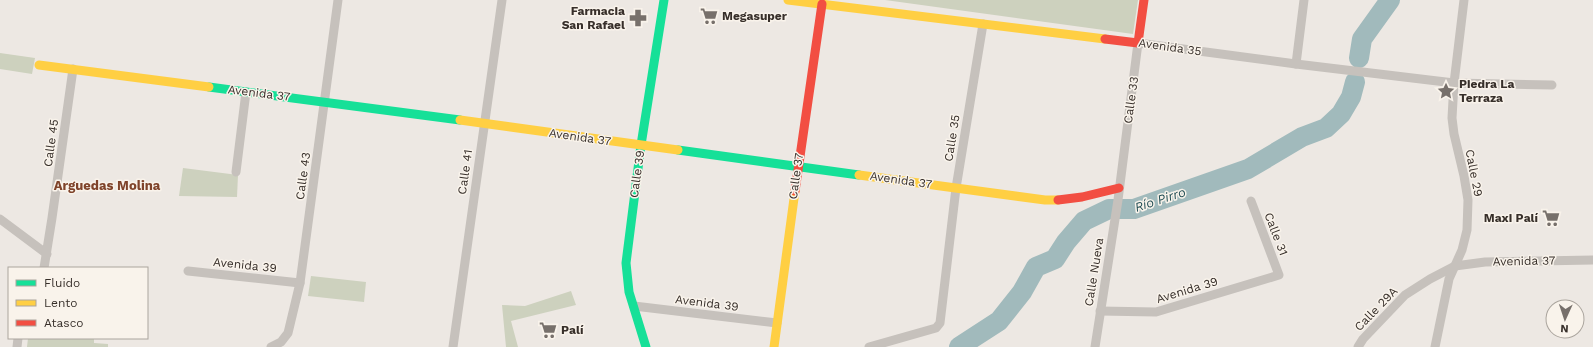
<svg xmlns="http://www.w3.org/2000/svg" width="1593" height="347" font-family="'Work Sans',sans-serif">
<style>
.green{fill:#cdd1be}
.lines{fill:none;stroke-linecap:round;stroke-linejoin:round}
.river{stroke:#a1babc;stroke-width:20}
.street{stroke:#c6c1bc;stroke-width:9}
.fast{stroke:#16e098;stroke-width:9}
.slow{stroke:#ffcf43;stroke-width:9}
.jam{stroke:#f24e42;stroke-width:9}
.labels{text-anchor:middle;stroke-width:3;stroke-linejoin:round;paint-order:stroke}
.poi-label{font-size:12px;font-weight:bold;fill:#372f2a;stroke:#f9f3eb;text-anchor:start}
.street-label{font-size:12px;fill:#372f2a;stroke:#f9f3eb}
.neighbourhood-label{font-size:13px;font-weight:bold;fill:#7f432a;stroke:#f9f3eb}
.water-label{font-size:13px;font-style:italic;fill:#234f55;stroke:#f9f3eb}
</style>
<rect width="100%" height="100%" fill="#ede8e3"/>
<g class="green">
<path d="M885,0H1138L1133,34Z"/>
<path d="M0,53L35,58L32,74L0,69Z"/>
<path d="M183,168L238,175L237,197L179,196Z"/>
<path d="M311,276L366,282L364,302L308,296Z"/>
<path d="M571,291L576,305L511,321L518,347H506L502,305L525,306Z"/>
<path d="M28,338H94V343L108,344V347H27Z"/>
</g>
<g class="lines">
<g class="river">
<path d="M1359,58L1362,39L1390,0"/>
<path d="M959,347L999,321L1022,292L1036,267L1055,259L1066,242L1084,221L1109,209H1134L1248,169L1302,137L1326,128L1341,114L1351,97L1355,82"/>
</g>
<g class="street">
<path d="M1296,64L1304,0"/>
<path d="M236,172L246,92"/>
<path d="M0,219L47,254"/>
<path d="M44,268L52,218L73,69"/>
<path d="M188,271L300,283"/>
<path d="M634,306L777,323"/>
<path d="M1100,311L1156,312L1279,275L1251,201"/>
<path d="M17,347L18,338"/>
<path d="M271,347L281,342L288,333L300,283L338,0"/>
<path d="M453,347L502,0"/>
<path d="M869,347L936,328L940,323L956,188L983,24"/>
<path d="M1095,347L1118,200L1138,43L1296,64L1454,83L1552,85"/>
<path d="M1358,347L1363,339L1405,295L1430,279L1455,266L1485,262L1593,260"/>
<path d="M1435,347L1449,279L1462,250L1467,230L1468,200L1464,176L1454,134L1452,118L1454,83L1464,0"/>
</g>
<g class="fast">
<path d="M209,87L460,120"/>
<path d="M678,150L859,175"/>
<path d="M646,347L629,292L626,263L641,145L664,0"/>
</g>
<g class="slow">
<path d="M788,0L1105,39"/>
<path d="M39,65L209,87"/>
<path d="M460,120L678,150"/>
<path d="M859,175L1045,200H1058"/>
<path d="M774,347L795,191"/>
</g>
<g class="jam">
<path d="M1105,39L1138,43L1144,0"/>
<path d="M795,191L822,4"/>
<path d="M1058,200L1082,197L1119,188"/>
</g>
</g>
<defs>
<g id="supermarket-bare" transform="scale(1.38)"><path d="M-6-5.5h2.5l.6 2H6L4.5 2H-2.5L-4.4-4H-6ZM-1.5 3.2a1.3 1.3 0 1 0 .1 0ZM3 3.2a1.3 1.3 0 1 0 .1 0Z" fill="#77706b" stroke="#f9f3eb" stroke-width="2.5" paint-order="stroke"/></g>
<g id="pharmacy-bare" transform="scale(1.38)"><path d="M-2-6h4v4h4v4h-4v4h-4v-4h-4v-4h4Z" fill="#77706b" stroke="#f9f3eb" stroke-width="2.5" paint-order="stroke"/></g>
<g id="sight-bare" transform="scale(1.38)"><path d="M0-6L1.8-2.2L6-1.7L2.9 1.2L3.7 5.4L0 3.3L-3.7 5.4L-2.9 1.2L-6-1.7L-1.8-2.2Z" fill="#77706b" stroke="#f9f3eb" stroke-width="2.5" paint-order="stroke"/></g>
</defs>
<g fill-rule="evenodd">
<use href="#supermarket-bare" x="709" y="16"/>
<use href="#pharmacy-bare" x="638" y="18"/>
<use href="#sight-bare" x="1446" y="91"/>
<use href="#supermarket-bare" x="1551" y="218"/>
<use href="#supermarket-bare" x="548" y="330"/>
</g>
<g class="labels">
<g class="poi-label">
<text x="625" y="15" text-anchor="end">Farmacia<tspan x="625" dy="14">San Rafael</tspan></text>
<text x="722" y="20">Megasuper</text>
<text x="1459" y="88">Piedra La<tspan x="1459" dy="14">Terraza</tspan></text>
<text x="1538" y="222" text-anchor="end">Maxi Palí</text>
<text x="561" y="334">Palí</text>
</g>
<g class="street-label">
<text transform="translate(1170 47) rotate(8)" y="4">Avenida 35</text>
<text transform="translate(259 93) rotate(7)" y="4">Avenida 37</text>
<text transform="translate(1131 100) rotate(-82)" y="4">Calle 33</text>
<text transform="translate(580 137) rotate(8)" y="4">Avenida 37</text>
<text transform="translate(952 138) rotate(-81)" y="4">Calle 35</text>
<text transform="translate(51 143) rotate(-82)" y="4">Calle 45</text>
<text transform="translate(465 172) rotate(-82)" y="4">Calle 41</text>
<text transform="translate(1474 173) rotate(79)" y="4">Calle 29</text>
<text transform="translate(637 174) rotate(-82)" y="4">Calle 39</text>
<text transform="translate(303 176) rotate(-82)" y="4">Calle 43</text>
<text transform="translate(796 176) rotate(-82)" y="4">Calle 37</text>
<text transform="translate(901 180) rotate(8)" y="4">Avenida 37</text>
<text transform="translate(1276 234) rotate(69)" y="4">Calle 31</text>
<text transform="translate(1524 261) rotate(-1)" y="4">Avenida 37</text>
<text transform="translate(245 265) rotate(6)" y="4">Avenida 39</text>
<text transform="translate(1094 272) rotate(-81)" y="4">Calle Nueva</text>
<text transform="translate(1187 290) rotate(-17)" y="4">Avenida 39</text>
<text transform="translate(707 303) rotate(7)" y="4">Avenida 39</text>
<text transform="translate(1376 309) rotate(-46)" y="4">Calle 29A</text>
</g>
<g class="neighbourhood-label">
<text x="107" y="190">Arguedas Molina</text>
</g>
<g class="water-label">
<text transform="translate(1160 199) rotate(-18)" y="5">Río Pirro</text>
</g>
</g>
<rect x="8" y="267" width="140" height="72" fill="#f9f3eb" stroke="#aba59e"/>
<rect x="16" y="280" width="20" height="6" fill="#16e098" stroke="#aba59e"/>
<text x="44" y="287" font-size="12" fill="#372f2a">Fluido</text>
<rect x="16" y="300" width="20" height="6" fill="#ffcf43" stroke="#aba59e"/>
<text x="44" y="307" font-size="12" fill="#372f2a">Lento</text>
<rect x="16" y="320" width="20" height="6" fill="#f24e42" stroke="#aba59e"/>
<text x="44" y="327" font-size="12" fill="#372f2a">Atasco</text>
<g transform="translate(1565 319) rotate(183)"><circle r="19" fill="#f9f3eb" stroke="#aba59e"/>
<path d="M0-3L7 15L0 10L-7 15Z" fill="#77706b"/>
<text y="-6" font-size="11" font-weight="bold" text-anchor="middle" fill="#372f2a">N</text>
</g>
</svg>
